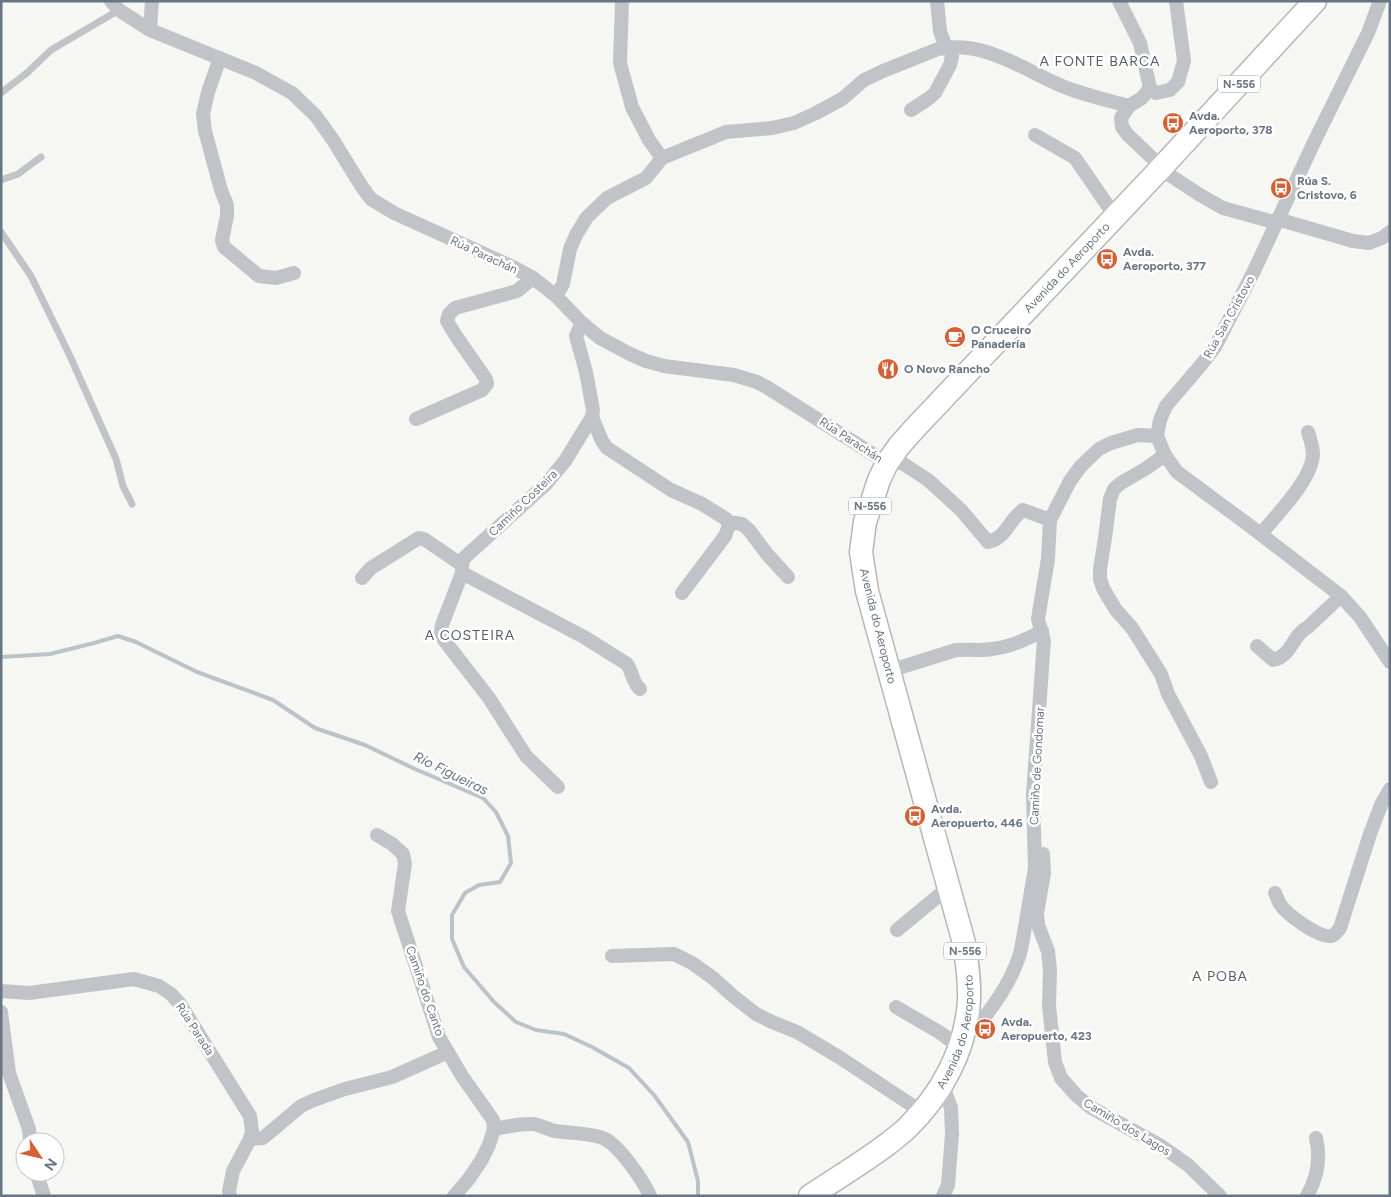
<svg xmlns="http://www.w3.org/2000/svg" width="1391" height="1197" font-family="Figtree,sans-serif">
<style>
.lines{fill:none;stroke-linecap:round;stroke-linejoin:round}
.stream{stroke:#bac3c9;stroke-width:4}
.primary-casing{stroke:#b4b7bb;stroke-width:25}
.service{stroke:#c0c3c7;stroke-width:7}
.minor{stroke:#c0c3c7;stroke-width:14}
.primary{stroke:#fff;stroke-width:22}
.labels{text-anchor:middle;stroke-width:5;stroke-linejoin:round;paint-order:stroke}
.shield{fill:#fff;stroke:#959ea8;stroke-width:1}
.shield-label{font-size:11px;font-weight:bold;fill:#687582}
.poi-label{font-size:12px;font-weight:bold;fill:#687582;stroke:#fff;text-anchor:start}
.street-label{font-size:12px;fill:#687582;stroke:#fff}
.neighbourhood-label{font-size:14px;letter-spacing:1px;fill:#555f68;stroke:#fff}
.water-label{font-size:14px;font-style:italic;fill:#63767e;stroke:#fff}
</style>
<rect width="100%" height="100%" fill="#f6f6f3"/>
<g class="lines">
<path class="stream" d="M1,657L50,654L94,643L118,636L136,642L197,672L273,700L315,728L365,745L415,769L483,798L496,812L508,836L511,863L500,882L479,885L465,893L452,915V939L464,967L494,1002L516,1022L536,1030L564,1034L592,1047L629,1068L654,1095L688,1142L698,1181V1196"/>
<g class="primary-casing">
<g id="primary">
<path id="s1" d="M810,1196C837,1178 864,1162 889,1143C895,1138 902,1133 907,1128C942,1094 966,1049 969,1000C970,981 967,962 964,943L867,591L861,552L865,522L879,480L887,463L899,446L915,428L1162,167L1315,1"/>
</g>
</g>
<g class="service">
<path d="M1,93L28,72L51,50L119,10"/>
<path d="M1,180L18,174L41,157"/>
<path d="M1,232L31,276L70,356L116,459L123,486L132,504"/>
</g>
<g class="minor">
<path d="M111,1L119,10L150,30L256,73L292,93L316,116L333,140L362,187L371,199L394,213L513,267L533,278L556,296L582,323L600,338L630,354L646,361L664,366L734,375L757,382L768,388L887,463H902L928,480L961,510L988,542C1007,538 1009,519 1023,510L1050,520L1070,481L1081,466L1099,449L1111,443L1138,435L1157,436"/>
<path d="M622,1L620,63L632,107L649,140L662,158"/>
<path d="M937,1L940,31L946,48"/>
<path d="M1119,1L1140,43L1150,88L1156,93L1170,90L1178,82L1184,61L1176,1"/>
<path d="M1380,1L1368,33L1316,138L1254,271L1215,347L1201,365L1166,406L1160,420L1157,436L1165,455L1177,472L1250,526L1341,596L1360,617L1390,662"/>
<path d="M150,30L152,1"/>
<path d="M220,58L208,92L203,114L205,131L221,190L227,205V216L222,240L224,247L259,276L276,278L294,273"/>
<path d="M1150,88L1142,98L1129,106L1121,118L1122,127L1128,135L1171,176L1200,195L1223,208L1270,221H1284L1353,241L1369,243L1382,238L1390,232"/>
<path d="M911,110L928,99L935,93L950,65L952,56V48"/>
<path d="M1035,135L1075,158L1108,206L1117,215"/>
<path d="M556,296L563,284L570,249L576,235L587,217L607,198L646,178L662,158L726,132L772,128L794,123L816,113L842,99L864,80L883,71L938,49C985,40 1022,69 1062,86C1084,95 1107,100 1129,106"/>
<path d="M592,417L602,441L607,448L671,490L702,504L726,519C731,525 727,530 725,536L682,593"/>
<path d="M416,419L482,390L487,384L486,379L456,336L447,321L449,314L455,308L517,291L533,278"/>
<path d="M1165,455L1145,469L1121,483L1114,489L1110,499L1105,538L1100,569V579L1103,588L1108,597L1116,610L1132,628L1161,674L1168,694L1201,756L1211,782"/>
<path d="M728,522L742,524L749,530L767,554L788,577"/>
<path d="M1261,534C1277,514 1312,480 1313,454C1313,447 1310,439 1308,432"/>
<path d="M462,573L584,637L627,664C632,671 633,684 640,689"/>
<path d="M362,578L371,568L419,538L424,539L462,565"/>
<path d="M1257,646L1273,660C1292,656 1292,635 1308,627L1341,596"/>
<path d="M889,671L956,650C968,649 980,651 992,649C1010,647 1026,640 1042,631"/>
<path d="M558,787L526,756L489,698L444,640L441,632L442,625L462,573V565L464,558L546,484L565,461L592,417L593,410L586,372L576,336L582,323"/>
<path d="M377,835L392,844L403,854L405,864L398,911L439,1037L462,1076L493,1120L494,1129L489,1145L481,1161L468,1180L454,1196"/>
<path d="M1043,854L1044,873L1037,913L1038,925L1048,951L1050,970L1049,1006L1055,1062L1061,1078L1076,1095L1090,1107L1161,1146L1188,1165L1220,1196"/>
<path d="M1275,893C1277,897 1278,901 1280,904C1286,914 1319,938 1331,936C1335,935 1337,932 1340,928L1370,834L1381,805L1390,789"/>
<path d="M897,930L949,887"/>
<path d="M612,956L674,954L692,963L713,978L733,996L756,1014L772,1022L797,1032L839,1057L922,1112"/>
<path d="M1,991L29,993L134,979L159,986L171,994L180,1004L250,1116L252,1131L250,1139L233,1171L229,1191L230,1196"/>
<path d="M896,1007L939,1032L960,1047"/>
<path d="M1,1012L9,1073L29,1129L30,1142"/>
<path d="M967,1016L979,1017L986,1015C1000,997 1015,972 1021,950L1035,868L1033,795L1043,654L1044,641L1038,619L1048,559L1050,520"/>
<path d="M939,1089L946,1094L951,1108L952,1134L948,1185L943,1196"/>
<path d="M494,1129C507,1127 520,1123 533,1124C540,1125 547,1129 555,1131C568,1133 594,1133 605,1139C620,1147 643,1180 650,1196"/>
<path d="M250,1139L263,1138L301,1106L314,1100L345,1089L392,1077L448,1052"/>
<path d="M36,1172L44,1196"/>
<path d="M1307,1196C1317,1178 1321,1158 1316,1138"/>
</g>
<use href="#primary" class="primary"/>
</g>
<defs>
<g id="bus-disc" transform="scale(1.125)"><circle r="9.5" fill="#d46136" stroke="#fff"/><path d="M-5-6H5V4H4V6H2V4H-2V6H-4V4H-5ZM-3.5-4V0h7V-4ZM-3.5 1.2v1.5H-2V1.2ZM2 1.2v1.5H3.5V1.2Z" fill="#fff"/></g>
<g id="cafe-disc" transform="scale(1.125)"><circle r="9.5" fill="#d46136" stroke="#fff"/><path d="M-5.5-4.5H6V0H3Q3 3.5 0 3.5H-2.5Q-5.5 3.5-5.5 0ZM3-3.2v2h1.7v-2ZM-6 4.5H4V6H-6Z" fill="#fff"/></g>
<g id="restaurant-disc" transform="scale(1.125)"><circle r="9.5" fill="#d46136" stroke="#fff"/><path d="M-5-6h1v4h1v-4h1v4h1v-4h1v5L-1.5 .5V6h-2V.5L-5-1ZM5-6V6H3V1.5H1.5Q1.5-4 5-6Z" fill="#fff"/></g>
</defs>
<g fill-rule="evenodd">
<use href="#bus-disc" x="1173" y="123"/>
<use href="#bus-disc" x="1281" y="188"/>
<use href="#bus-disc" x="1107" y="259"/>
<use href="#cafe-disc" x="955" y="337"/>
<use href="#restaurant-disc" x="888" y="369"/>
<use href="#bus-disc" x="915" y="816"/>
<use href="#bus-disc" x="985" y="1029"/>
</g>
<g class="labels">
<g class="shield">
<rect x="1218" y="75.5" width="42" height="17" rx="4"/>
<rect x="849" y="497.5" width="42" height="17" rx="4"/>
<rect x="944" y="942.5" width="42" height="17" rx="4"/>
</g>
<g class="shield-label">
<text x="1239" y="88">N-556</text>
<text x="870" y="510">N-556</text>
<text x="965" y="955">N-556</text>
</g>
<g class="poi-label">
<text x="1189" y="120">Avda.<tspan x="1189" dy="14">Aeroporto, 378</tspan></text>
<text x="1297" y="185">Rúa S.<tspan x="1297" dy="14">Cristovo, 6</tspan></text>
<text x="1123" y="256">Avda.<tspan x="1123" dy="14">Aeroporto, 377</tspan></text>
<text x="971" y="334">O Cruceiro<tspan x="971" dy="14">Panadería</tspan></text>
<text x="904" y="373">O Novo Rancho</text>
<text x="931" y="813">Avda.<tspan x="931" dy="14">Aeropuerto, 446</tspan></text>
<text x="1001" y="1026">Avda.<tspan x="1001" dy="14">Aeropuerto, 423</tspan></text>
</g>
<g class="street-label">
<text transform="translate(484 255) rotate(25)" y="4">Rúa Parachán</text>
<text dy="4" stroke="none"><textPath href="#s1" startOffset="1085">Avenida do Aeroporto</textPath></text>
<text transform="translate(1229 317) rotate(-61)" y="4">Rúa San Cristovo</text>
<text transform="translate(851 440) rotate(33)" y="4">Rúa Parachán</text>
<text transform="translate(523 503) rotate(-44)" y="4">Camiño Costeira</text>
<text transform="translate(878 626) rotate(76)" y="4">Avenida do Aeroporto</text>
<text transform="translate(1037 766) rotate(-87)" y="4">Camiño de Gondomar</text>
<text transform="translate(425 991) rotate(71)" y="4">Camiño do Canto</text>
<text transform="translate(195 1029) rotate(57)" y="4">Rúa Parada</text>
<text dy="4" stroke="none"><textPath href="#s1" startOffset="230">Avenida do Aeroporto</textPath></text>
<text transform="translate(1127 1127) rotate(31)" y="4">Camiño dos Lagos</text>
</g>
<g class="neighbourhood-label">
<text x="1100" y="66">A FONTE BARCA</text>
<text x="470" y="640">A COSTEIRA</text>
<text x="1220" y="981">A POBA</text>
</g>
<g class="water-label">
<text transform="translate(451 773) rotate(26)" y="5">Río Figueiras</text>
</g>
</g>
<rect width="1391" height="1197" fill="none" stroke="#687582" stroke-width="5"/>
<g transform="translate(40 1157) rotate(125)"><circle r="24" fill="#ffffff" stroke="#c3c8cd"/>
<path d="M0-4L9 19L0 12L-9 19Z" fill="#d46136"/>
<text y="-8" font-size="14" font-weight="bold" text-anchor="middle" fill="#687582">N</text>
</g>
</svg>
